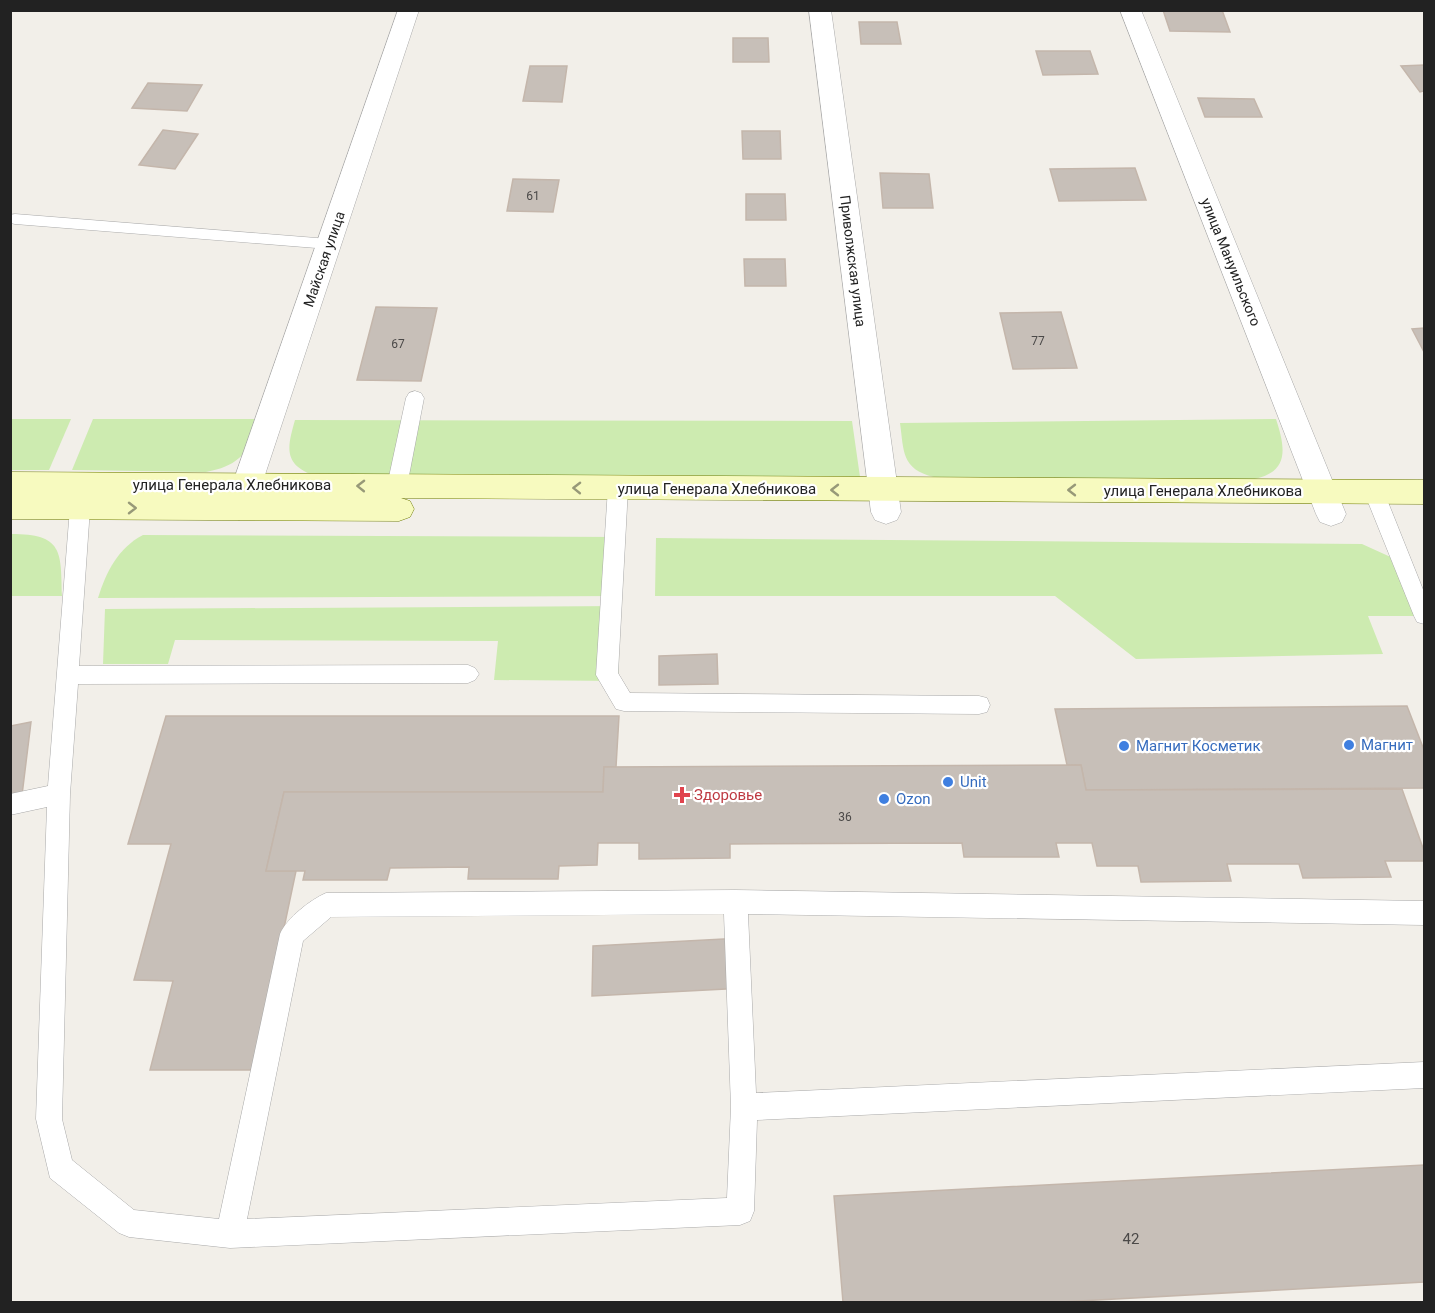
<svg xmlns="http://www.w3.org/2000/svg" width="1435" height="1313" font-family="Roboto,sans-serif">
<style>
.grass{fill:#cdebb0}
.building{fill:#c7bfb8;stroke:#c4b6ab;stroke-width:1.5}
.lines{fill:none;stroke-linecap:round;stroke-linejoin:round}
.lane-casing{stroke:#a9a9a9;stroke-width:1}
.street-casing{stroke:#a9a9a9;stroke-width:1}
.secondary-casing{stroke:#707d05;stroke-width:1}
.lane{fill:#fff;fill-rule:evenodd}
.street{fill:#fff;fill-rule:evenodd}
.secondary{fill:#f7fabf;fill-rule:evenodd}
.oneway{stroke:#979978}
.shop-dot{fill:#3f7fe0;stroke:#fff;stroke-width:2}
.health-dot{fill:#e0444e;stroke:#fff;stroke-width:2}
.labels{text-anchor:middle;stroke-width:4.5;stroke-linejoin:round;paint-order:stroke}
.number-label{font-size:12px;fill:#4b4948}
.far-street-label{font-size:14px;fill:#222;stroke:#fff}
.street-label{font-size:15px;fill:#222;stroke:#fff}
.shop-label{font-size:15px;fill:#366cbe;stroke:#fff;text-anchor:start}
.health-label{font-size:15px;fill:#be3a42;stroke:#fff;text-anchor:start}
.near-number-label{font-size:15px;fill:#4b4948}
</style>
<rect width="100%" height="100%" fill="#f2efe9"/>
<g class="grass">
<path d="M11,419H71L49,470H11Z"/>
<path d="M93,419H263C248,450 243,465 206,472L72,470Z"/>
<path d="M1276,419C1285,447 1290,471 1255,479L934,477C901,469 904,451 900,423Z"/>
<path d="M295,420L852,421L860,477L313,475C282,464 288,445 295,420Z"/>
<path d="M11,534C63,534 61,551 62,596H11Z"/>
<path d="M143,535L622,537L621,596L98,598C106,572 118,548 143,535Z"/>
<path d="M656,538L1362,544L1406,564L1424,610V616H1368L1383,654L1136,659L1055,596H655Z"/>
<path d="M620,606L618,681L494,680L498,641L175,640L168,664H103L105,609Z"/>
</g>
<g class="building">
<path d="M1163,10H1222L1230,32L1170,31Z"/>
<path d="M859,22H897L901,44H861Z"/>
<path d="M733,38H768L769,62H733Z"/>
<path d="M1036,51H1090L1098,74L1043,75Z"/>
<path d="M1424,65V91L1420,92L1401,66Z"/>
<path d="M530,66H567L562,102L523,101Z"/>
<path d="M148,83L202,85L187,111L132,108Z"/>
<path d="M1198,98L1254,99L1262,117H1205Z"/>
<path d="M163,130L198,134L175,169L139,165Z"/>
<path d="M742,131H780L781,159H743Z"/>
<path d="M1135,168L1146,200L1059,201L1050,169Z"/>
<path d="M880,173L929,174L933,208H883Z"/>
<path d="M513,179L559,180L553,212L507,211Z"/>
<path d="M746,194H785L786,220H746Z"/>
<path d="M744,259H785L786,286H745Z"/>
<path d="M376,307L437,308L421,381L357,380Z"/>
<path d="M1061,312L1077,368L1013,369L1000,313Z"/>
<path d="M1424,328V352L1412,329Z"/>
<path d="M717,654L718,684L659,685V656Z"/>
<path d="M1407,706L1424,750V788L1086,790L1081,765H1067L1055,709Z"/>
<path d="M166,716H619L616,767H604L603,792H284L266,871H296L254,1070H150L173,981L134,980L171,844H128Z"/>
<path d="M31,722L22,795L10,797V726Z"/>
<path d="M1081,765L1086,790L1402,789L1424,851V861H1385L1391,877L1303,878L1299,864H1227L1231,881L1141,882L1138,866H1097L1092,843H1056L1059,857H964L962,843L730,844V858L639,859V843H598L597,865L559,866L558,879H468L469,867L390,868L387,880H303L305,871H266L284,792H603L604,767Z"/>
<path d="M742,938L745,988L592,996L593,946Z"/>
<path d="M1424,1165V1282L1061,1302H843L834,1196Z"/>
</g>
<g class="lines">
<g class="lane-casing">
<g id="lane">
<path d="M15,214L329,239L335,240L337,244L335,248L329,249L15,224L10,223V215Z"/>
<path d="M415,391L421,393L424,398L407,486L404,491L397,493L390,491L387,486L406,398L409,393Z"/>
<path d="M618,481L625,483L628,488L618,673L630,693L979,696L987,698L990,705L987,712L979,714L624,711L616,709L596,675L608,488L611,483Z"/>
<path d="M85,485L92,487L95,492L90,508L79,666L468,665L475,668L479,674L475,680L468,683L78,684L70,794L62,1119L72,1160L134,1210L219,1219L280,934C287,918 310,900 326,893L735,890L1424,901V925L748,914L756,1093L1424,1062V1088L757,1120L754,1211L750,1221L740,1225L230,1248L129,1237L119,1233L50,1178L36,1119L47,807L10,815V794L48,786L70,508L78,487ZM724,914L731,1107L727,1198L247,1219L303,941L331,917Z"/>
<path d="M1374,485L1381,487L1384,492L1424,592V624L1417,622L1414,616L1364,492L1367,487Z"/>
</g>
</g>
<g class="street-casing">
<g id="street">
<path d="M398,10H419L254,508L250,516L239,520L228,516L224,508Z"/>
<path d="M809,10H831L901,512L897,520L886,524L875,520L871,512Z"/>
<path d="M1120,10H1141L1346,514L1342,522L1331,526L1320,522L1316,514Z"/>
</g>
</g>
<g class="secondary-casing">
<path id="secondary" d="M10,472L1424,480V504L401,498L410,501L414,509L410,517L399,521L10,519Z"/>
</g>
<use href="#lane" class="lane"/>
<use href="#street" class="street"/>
<use href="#secondary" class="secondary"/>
</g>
<defs><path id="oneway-chevron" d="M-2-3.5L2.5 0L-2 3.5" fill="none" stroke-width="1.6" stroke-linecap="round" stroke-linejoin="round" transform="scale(1.5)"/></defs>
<g class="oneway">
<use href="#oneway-chevron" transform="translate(361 486) rotate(-179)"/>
<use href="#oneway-chevron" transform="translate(577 488) rotate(-179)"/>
<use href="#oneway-chevron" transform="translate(835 490) rotate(-180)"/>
<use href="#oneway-chevron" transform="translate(1072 490) rotate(-180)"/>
<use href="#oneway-chevron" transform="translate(132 508)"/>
</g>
<g class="shop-dot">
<circle cx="1349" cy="745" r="6"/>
<circle cx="1124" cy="746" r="6"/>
<circle cx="948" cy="782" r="6"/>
<circle cx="884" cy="799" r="6"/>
</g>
<path class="health-dot" d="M679 786h6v6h6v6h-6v6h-6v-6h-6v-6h6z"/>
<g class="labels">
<g class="number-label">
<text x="533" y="200">61</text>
<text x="1038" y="345">77</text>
<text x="398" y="348">67</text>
<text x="845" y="821">36</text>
</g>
<g class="far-street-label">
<text transform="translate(324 259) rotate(-71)" y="5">Майская улица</text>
<text transform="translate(853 261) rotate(83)" y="5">Приволжская улица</text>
<text transform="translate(1231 262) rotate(68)" y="5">улица Мануильского</text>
</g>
<g class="street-label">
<text x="232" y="490">улица Генерала Хлебникова</text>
<text x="717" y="494">улица Генерала Хлебникова</text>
<text x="1203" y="496">улица Генерала Хлебникова</text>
</g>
<g class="shop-label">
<text x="1361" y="750">Магнит</text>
<text x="1136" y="751">Магнит Косметик</text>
<text x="960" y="787">Unit</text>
<text x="896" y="804">Ozon</text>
</g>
<g class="health-label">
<text x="694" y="800">Здоровье</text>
</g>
<g class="near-number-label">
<text x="1131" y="1244">42</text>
</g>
</g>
<rect width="1435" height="1313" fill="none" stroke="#222222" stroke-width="24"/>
</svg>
